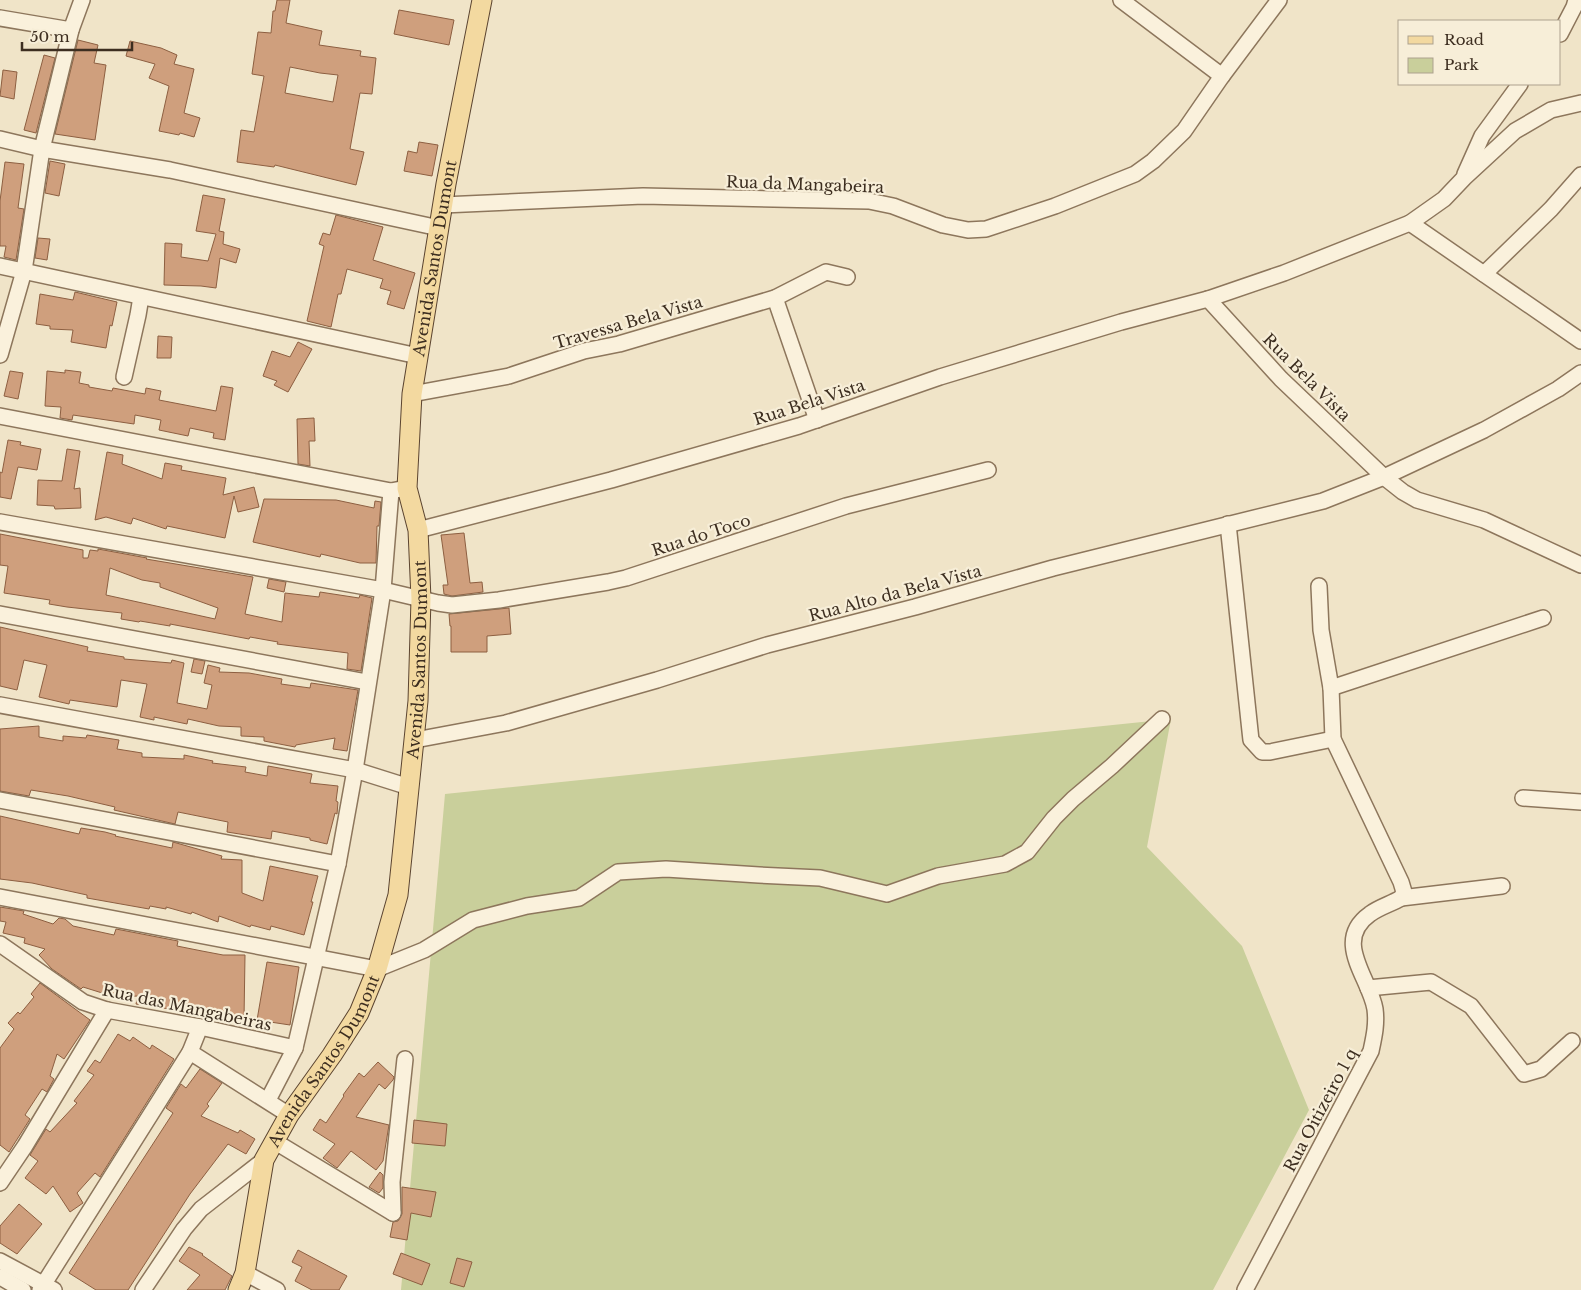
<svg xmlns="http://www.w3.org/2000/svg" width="1581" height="1290" font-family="'Libre Baskerville',serif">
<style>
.green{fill:#c9cf9b}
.building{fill:#cf9f7d;stroke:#8d5f41;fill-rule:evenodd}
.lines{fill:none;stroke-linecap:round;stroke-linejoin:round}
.minor-casing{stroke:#8d765c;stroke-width:18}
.major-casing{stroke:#5b4430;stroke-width:21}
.minor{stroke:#faf1dc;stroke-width:15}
.major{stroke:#f3d9a0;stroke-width:19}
.labels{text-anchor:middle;stroke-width:4.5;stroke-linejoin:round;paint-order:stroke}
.street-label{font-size:16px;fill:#3d2e20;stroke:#f7eed8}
</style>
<rect width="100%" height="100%" fill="#f0e4c8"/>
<path class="green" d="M1171,719L1147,847L1242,946L1309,1110L1213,1290H401L445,794Z"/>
<g class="building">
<path d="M277,0H290L286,23L322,31L319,45L361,51L360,56L376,58L372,94L360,93L350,149L364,152L356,185L275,165L274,167L237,162L241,130L254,132L264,76L252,74L258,32L271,33L273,11H275ZM290,67L320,73L338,75L333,102L285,93Z"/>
<path d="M399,10L454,20L449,45L394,34Z"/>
<path d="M78,40L98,45L94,63L106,65L95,140L55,134Z"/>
<path d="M130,41L161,48L177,55L174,64L194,69L184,113L200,118L194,137L180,133L179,135L159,131L169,86L149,78L155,64L126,56Z"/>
<path d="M44,55L55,58L36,133L24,130Z"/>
<path d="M3,70L17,72L14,99L0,96Z"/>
<path d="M419,142L438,145L432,176L404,171L408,151L417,153Z"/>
<path d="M50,161L65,164L59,196L45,193Z"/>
<path d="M5,162L24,164L18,208L24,209L16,260L4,257L6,246H0V201Z"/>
<path d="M203,195L225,199L219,231L224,232L223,244L240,249L236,263L220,258L216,288L201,286L164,285L165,243L182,244L181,257L208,261L216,234L196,231Z"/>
<path d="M336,215L383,227L373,260L415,273L404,309L387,304L391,291L380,288L383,279L347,269L341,294H338L331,327L307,321L324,246L319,244L323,233L330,235Z"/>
<path d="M38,238L50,239L47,260L35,258Z"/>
<path d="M75,292L117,302L112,326L110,325L106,348L71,342L73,330L50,329V326L36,324L40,294L73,300Z"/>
<path d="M158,336L172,337L171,358H157Z"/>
<path d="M298,342L312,349L288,392L274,385L277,381L263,376L272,351L290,357Z"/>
<path d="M65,370L81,372L79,383L89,385V387L112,391L113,388L145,394L146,388L161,391L159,400L216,411L221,386L233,388L225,440L213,438L214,433L190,428L188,436L159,430L161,420L135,415L134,424L73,415L72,420L60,418L61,407L45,406L47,371L65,373Z"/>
<path d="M10,371L23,373L18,399L4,396Z"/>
<path d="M314,418L315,441H309L310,466L298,464L297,419Z"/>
<path d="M8,440L21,442L20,445L41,449L37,470L18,467L11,499L0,497V472L2,473Z"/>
<path d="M67,449L80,451L74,489L80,488L81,508L55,509L54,506L37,505L38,480L62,481Z"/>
<path d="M107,452L123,455L122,464L162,479L165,463L182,466L181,470L226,478L223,495L254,487L259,507L238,512L234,496L225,538L167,526L166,529L133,518L131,524L106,517L95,520Z"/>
<path d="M264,499L336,500L374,508L375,501L381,502L379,526H377L376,563H360L321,554L320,557L253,542Z"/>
<path d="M464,533L470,583L482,582L483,592L452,596L444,594L443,585H448L441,535Z"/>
<path d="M0,534L83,550V558H88L90,550L98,551V549L147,558L146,559L253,577L245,614L282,622L285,593L319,597L320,592L359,598L360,595L372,598L361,671L347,669L348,653L277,644L278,642L250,637L249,639L228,635L170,624V626L140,621L139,622L121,619L122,613L67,607L49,604L50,600L4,593L8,566L0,565ZM110,568L142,580L160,583V587L218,608L215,619L106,595Z"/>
<path d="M269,579L286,582L284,592L267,588Z"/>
<path d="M509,608L511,634L487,636V652H451V626H450L449,614Z"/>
<path d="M0,627L88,647L87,651L124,657V659L171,663L172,660L184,663L177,703L207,709L212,685L204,683L208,665L220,668L219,672L249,673L282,679L281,684L310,688L311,683L358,690L347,751L333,749L335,738L296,745L295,747L264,741V737L241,736V727L219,726L188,719L187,724L154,717V720L140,717L147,684L121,680L117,707L70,700L69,704L39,697L47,665L24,660L17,690L0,686Z"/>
<path d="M194,659L205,661L202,674L191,672Z"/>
<path d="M39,726V737L63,741V736L86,738L87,735L119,740L117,749L142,753V757L184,759V755L213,761L212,763L246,767L245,772L267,776L268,766L312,774L310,783L338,786L336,801L338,802L337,814L335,813L327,844L310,840V838L272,831L271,839L227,832L228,822L178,812L175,824L114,810L115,807L68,796L31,790L29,796L0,791V729Z"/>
<path d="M0,816L79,834L81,828L105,832L116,835L115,836L172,848L173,842L222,856L221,859L242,860V893L263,901L270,866L318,876L311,902H313L304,935L271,926L270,930L251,925L250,927L219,916L218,922L192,912L191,914L166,907V909L150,906L149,909L87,898V895L32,883L0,879Z"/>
<path d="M0,907L24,911L23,914L53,924L59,918L65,919L73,926L114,935L116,929L178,941L177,946L202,951L223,955H245L244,1019L203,1009L201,1017L190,1015V1014L170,1009L136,1004L138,996L115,997L83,987L81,989L52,969L39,955L45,949L24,943L25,938L3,933L6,922L0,921Z"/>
<path d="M267,962L299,967L290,1025L257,1020Z"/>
<path d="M40,983L90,1020L64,1059L57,1054L50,1076L54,1079L47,1092L42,1089L25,1115L30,1119L9,1152L0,1145V1048L14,1029L8,1023L18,1012L20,1014L34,997L31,994Z"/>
<path d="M118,1034L130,1041L133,1037L150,1049L152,1045L174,1059L100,1177L95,1173L77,1193L83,1203L70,1212L53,1186L46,1194L25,1178L38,1161L30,1155L46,1129L50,1132L77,1103L74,1101L94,1075L87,1071L95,1060L100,1063Z"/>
<path d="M378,1062L394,1077L393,1080L385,1089L379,1084L356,1117L389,1125L383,1161L376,1170L351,1151L337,1168L323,1158L335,1144L313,1130L320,1119L326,1123L344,1096L343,1095L359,1073L364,1077Z"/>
<path d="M200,1069L222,1083L207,1104L209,1106L201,1116L238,1133L240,1130L255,1139L246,1154L228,1144L190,1194L128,1290H96L69,1273L173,1113L166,1108L181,1084L186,1088Z"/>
<path d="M414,1120L447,1124L445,1146L412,1143Z"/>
<path d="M380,1172L383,1175V1188L379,1193L369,1187Z"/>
<path d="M402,1187L436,1192L431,1217L411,1213L407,1240L390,1237L393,1222L398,1221L402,1214Z"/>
<path d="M19,1204L42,1224L17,1254L0,1243V1226Z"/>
<path d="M189,1247L203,1254L202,1255L232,1276L225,1290H187L200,1275L179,1261Z"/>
<path d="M298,1250L347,1276L339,1290H312L295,1281L302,1267L292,1262Z"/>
<path d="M401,1253L430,1264L422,1285L393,1274Z"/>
<path d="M457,1258L472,1262L464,1287L450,1283Z"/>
</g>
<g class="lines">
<g class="minor-casing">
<g id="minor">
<path d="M1121,0L1222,76"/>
<path d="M0,18L71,30"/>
<path d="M1560,34L1574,7L1576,0"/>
<path d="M0,139L42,149L170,170L439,228"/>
<path d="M1465,174L1482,136L1520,84"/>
<path d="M443,205L643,196L869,201L893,206L943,225L968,230L986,229L1055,206L1135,174L1153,161L1184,131L1222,76L1279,0"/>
<path d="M1410,223L1581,341"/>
<path d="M0,266L418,356"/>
<path d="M1484,274L1551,209L1581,175"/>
<path d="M775,298L817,420"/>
<path d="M1208,299L1281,379L1384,477L1403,492L1417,500L1484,520L1581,565"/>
<path d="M0,355L24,271L42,149L71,30L82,0"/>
<path d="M124,377L138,315L141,297"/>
<path d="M412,394L509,376L584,351L619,344L775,298L826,272L847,277"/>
<path d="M0,416L391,491L401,489"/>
<path d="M0,522L383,590L438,603L452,605L499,600L608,582L626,578L846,506L988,470"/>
<path d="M1228,524L1250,731L1251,740L1262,752H1270L1333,739"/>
<path d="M418,530L611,480L799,426L940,377L1121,322L1208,299L1284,273L1410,223L1444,199L1464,178L1515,131L1551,110L1581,103"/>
<path d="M0,614L367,682"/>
<path d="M1331,688L1543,618"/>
<path d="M0,705L355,770L409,787"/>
<path d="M415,740L506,723L657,680L767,645L915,607L1053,568L1323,501L1384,477L1484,430L1558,389L1581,373"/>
<path d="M1523,798L1581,802"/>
<path d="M0,800L338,864"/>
<path d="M0,897L377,969L424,950L473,920L527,906L579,898L618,872L666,869L759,875L820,878L887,894L938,876L1005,864L1027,852L1054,818L1073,799L1112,766L1162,719"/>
<path d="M1401,898L1502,886"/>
<path d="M0,944L83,1002L107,1010L200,1027L295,1048"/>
<path d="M1368,988L1431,982L1471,1006L1524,1074L1541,1069L1572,1041"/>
<path d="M190,1052L289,1115"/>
<path d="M268,1100L295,1048L338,864L355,770L383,590L391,491"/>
<path d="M274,1141L393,1213"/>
<path d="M0,1183L25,1146L107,1010"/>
<path d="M393,1213L392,1182L405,1059"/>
<path d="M0,1261L54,1290"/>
<path d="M245,1273L277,1290"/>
<path d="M0,1277L23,1290"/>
<path d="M40,1290L190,1052L200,1027"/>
<path d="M143,1290L184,1229L201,1209L264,1160"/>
<path d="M1245,1290L1371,1051C1374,1037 1377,1024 1375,1009C1370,978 1332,941 1370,914C1379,907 1391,904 1401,898L1404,892L1401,882L1333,739L1331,688L1321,630L1319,586"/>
</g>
</g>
<g class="major-casing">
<g id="major">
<path id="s1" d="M238,1290L245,1273L264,1160L289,1115L332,1055L359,1013L377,969L398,895L418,701L421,599L418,530L407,488L412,394L446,184L482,0"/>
</g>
</g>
<use href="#minor" class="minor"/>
<use href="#major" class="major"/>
</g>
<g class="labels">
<g class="street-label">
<text transform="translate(805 184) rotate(2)" y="6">Rua da Mangabeira</text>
<text dy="6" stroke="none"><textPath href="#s1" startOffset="1074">Avenida Santos Dumont</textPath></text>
<text transform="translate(628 322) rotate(-16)" y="6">Travessa Bela Vista</text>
<text transform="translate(1307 377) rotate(45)" y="6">Rua Bela Vista</text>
<text transform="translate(809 402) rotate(-18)" y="6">Rua Bela Vista</text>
<text transform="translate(701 535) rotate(-18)" y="6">Rua do Toco</text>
<text transform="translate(895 593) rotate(-15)" y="6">Rua Alto da Bela Vista</text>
<text dy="6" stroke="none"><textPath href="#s1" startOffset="669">Avenida Santos Dumont</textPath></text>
<text transform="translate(187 1007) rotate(12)" y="6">Rua das Mangabeiras</text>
<text dy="6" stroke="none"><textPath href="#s1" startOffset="249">Avenida Santos Dumont</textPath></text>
<text transform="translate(1320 1110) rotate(-62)" y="6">Rua Oitizeiro 1 q</text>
</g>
</g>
<rect x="1398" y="20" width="162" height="65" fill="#f7eed8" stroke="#ada18e"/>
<rect x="1408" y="36" width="25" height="8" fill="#f3d9a0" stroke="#ada18e"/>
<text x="1444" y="45" font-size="15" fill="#3d2e20">Road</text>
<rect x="1408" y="58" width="25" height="15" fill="#c9cf9b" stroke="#ada18e"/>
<text x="1444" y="70" font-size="15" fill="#3d2e20">Park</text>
<path d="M22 42v8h110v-8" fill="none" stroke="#3d2e20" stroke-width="2.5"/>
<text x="30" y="42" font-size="15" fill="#3d2e20" stroke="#f7eed8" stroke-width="4" paint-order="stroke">50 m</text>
</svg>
